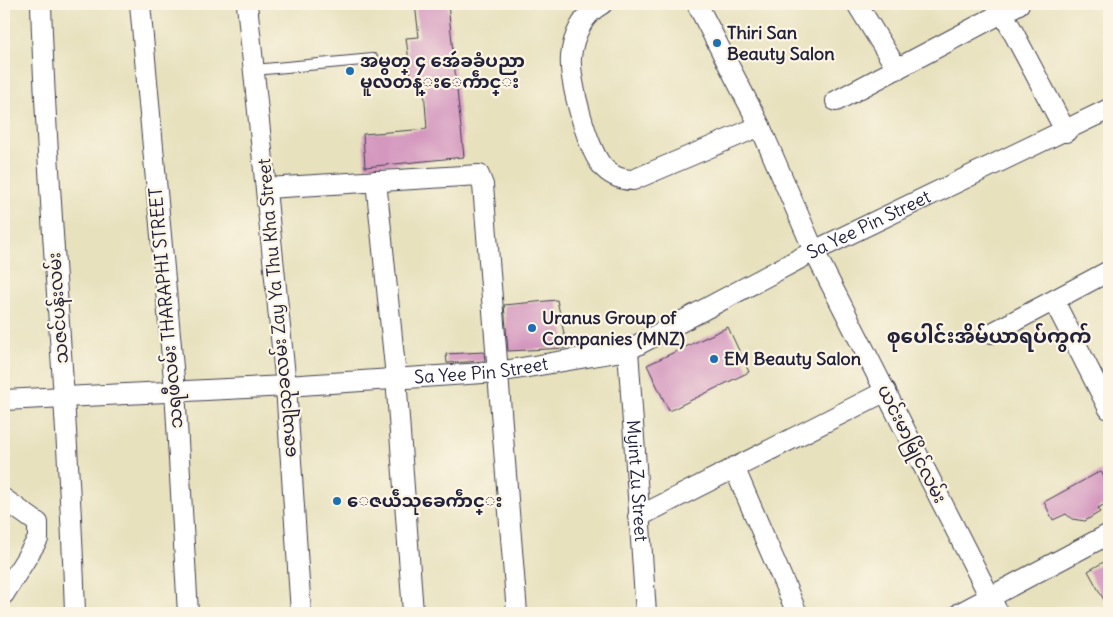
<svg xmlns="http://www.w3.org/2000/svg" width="1113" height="617" font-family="Delius,'Noto Sans Myanmar',sans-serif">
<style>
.building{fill:#d498bf}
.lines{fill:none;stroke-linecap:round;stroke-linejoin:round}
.service-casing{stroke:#403f4f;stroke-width:12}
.minor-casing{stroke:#403f4f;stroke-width:22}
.service{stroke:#fff;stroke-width:10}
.minor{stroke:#fff;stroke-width:20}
.poi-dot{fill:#1f6fb2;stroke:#fcf5e5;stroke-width:2}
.labels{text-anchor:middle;stroke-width:4.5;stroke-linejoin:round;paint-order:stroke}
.poi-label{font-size:18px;font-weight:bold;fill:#22223b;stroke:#fcf5e5;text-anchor:start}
.street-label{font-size:18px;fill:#22223b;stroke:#fcf5e5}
.quarter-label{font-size:20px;font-weight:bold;fill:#22223b;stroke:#fcf5e5}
</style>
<rect width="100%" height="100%" fill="#fcf5e5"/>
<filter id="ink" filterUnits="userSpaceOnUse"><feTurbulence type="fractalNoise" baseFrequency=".02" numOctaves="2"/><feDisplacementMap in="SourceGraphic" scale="10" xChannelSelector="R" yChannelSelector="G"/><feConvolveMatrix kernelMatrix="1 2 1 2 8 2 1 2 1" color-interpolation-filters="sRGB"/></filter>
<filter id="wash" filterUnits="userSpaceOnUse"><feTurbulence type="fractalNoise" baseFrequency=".0096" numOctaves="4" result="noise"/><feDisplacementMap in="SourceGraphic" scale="20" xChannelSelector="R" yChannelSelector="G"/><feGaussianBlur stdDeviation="1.12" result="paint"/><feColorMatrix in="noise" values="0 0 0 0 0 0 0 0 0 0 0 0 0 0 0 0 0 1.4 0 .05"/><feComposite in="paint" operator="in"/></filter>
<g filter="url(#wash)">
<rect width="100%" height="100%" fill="#e7e1be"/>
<g id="blocks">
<g class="building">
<path d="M415,4H448L464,157L365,167L363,134L427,129L423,76L411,77L406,38L419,37Z"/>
<path d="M557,300L567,348L508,351L504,305Z"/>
<path d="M728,327L749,372L669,411L647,365Z"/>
<path d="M484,352L485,361L447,363L446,354Z"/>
<path d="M1101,471L1109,488V502L1098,508L1100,512L1085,521L1072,519L1066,514L1053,520L1044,502Z"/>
<path d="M1109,559V609L1088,571Z"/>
</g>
</g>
</g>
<g filter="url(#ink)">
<use href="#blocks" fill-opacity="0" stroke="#403f4f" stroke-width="1"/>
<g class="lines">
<g class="service-casing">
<path id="service" d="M254,70L373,59"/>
</g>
<g class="minor-casing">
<g id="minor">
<path d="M41,4C47,207 69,410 75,613"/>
<path d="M140,4L175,390L188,613"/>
<path d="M247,4L286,386L301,613"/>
<path d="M602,4C583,14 573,36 571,57C569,80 588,154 605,169C612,176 623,180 633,180L760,126"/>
<path d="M697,4L760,126L814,251L998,613"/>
<path d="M857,4L897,69"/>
<path d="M1003,13L1066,132"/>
<path d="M836,101L1019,4"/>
<path d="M376,181L396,377L413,613"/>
<path d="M267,188L479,175L483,185L517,613"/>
<path d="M1054,301L1109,409"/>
<path d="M992,333L1109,271"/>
<path id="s1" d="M628,350L646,613"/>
<path id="s2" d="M4,400L286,386L498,372L628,350L814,251L1109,109"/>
<path d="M734,467L797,613"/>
<path d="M4,499L38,523V539L4,594"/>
<path d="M638,517L886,391"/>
<path d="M960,613L1109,534"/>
</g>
</g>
<use href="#service" class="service"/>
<use href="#minor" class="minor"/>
</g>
</g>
<g class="poi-dot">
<circle cx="717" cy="43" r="5"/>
<circle cx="350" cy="71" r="5"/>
<circle cx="532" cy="328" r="5"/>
<circle cx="714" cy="359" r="5"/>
<circle cx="337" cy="501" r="5"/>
</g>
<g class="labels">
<g class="poi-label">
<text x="727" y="39">Thiri San<tspan x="727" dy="21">Beauty Salon</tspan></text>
<text x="360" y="67">အမွတ္ ၄ အေဴခခံပညာ<tspan x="360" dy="21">မူလတန္းေကဵာင္း</tspan></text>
<text x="542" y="324">Uranus Group of<tspan x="542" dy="21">Companies (MNZ)</tspan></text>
<text x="724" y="365">EM Beauty Salon</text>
<text x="347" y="507">ေဇယဵသုခေကဵာင္း</text>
</g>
<g class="street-label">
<text dy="6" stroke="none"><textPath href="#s2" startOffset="898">Sa Yee Pin Street</textPath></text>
<text transform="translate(58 308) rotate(-94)" y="6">သဇင်ပန်းလမ်း</text>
<text transform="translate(166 308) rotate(-95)" y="6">သရဖီလမ်း THARAPHI STREET</text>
<text transform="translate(277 308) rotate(-95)" y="6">ဇေယျသုခလမ်း Zay Ya Thu Kha Street</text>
<text dy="6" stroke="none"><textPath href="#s2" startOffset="478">Sa Yee Pin Street</textPath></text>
<text transform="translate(912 444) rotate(63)" y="6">ယင်းမာမြိုင်လမ်း</text>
<text dy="6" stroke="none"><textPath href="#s1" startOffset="131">Myint Zu Street</textPath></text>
</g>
<g class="quarter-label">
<text x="989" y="343">စုပေါင်းအိမ်ယာရပ်ကွက်</text>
</g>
</g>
<rect width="1113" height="617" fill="none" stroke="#fcf5e5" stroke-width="20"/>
</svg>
